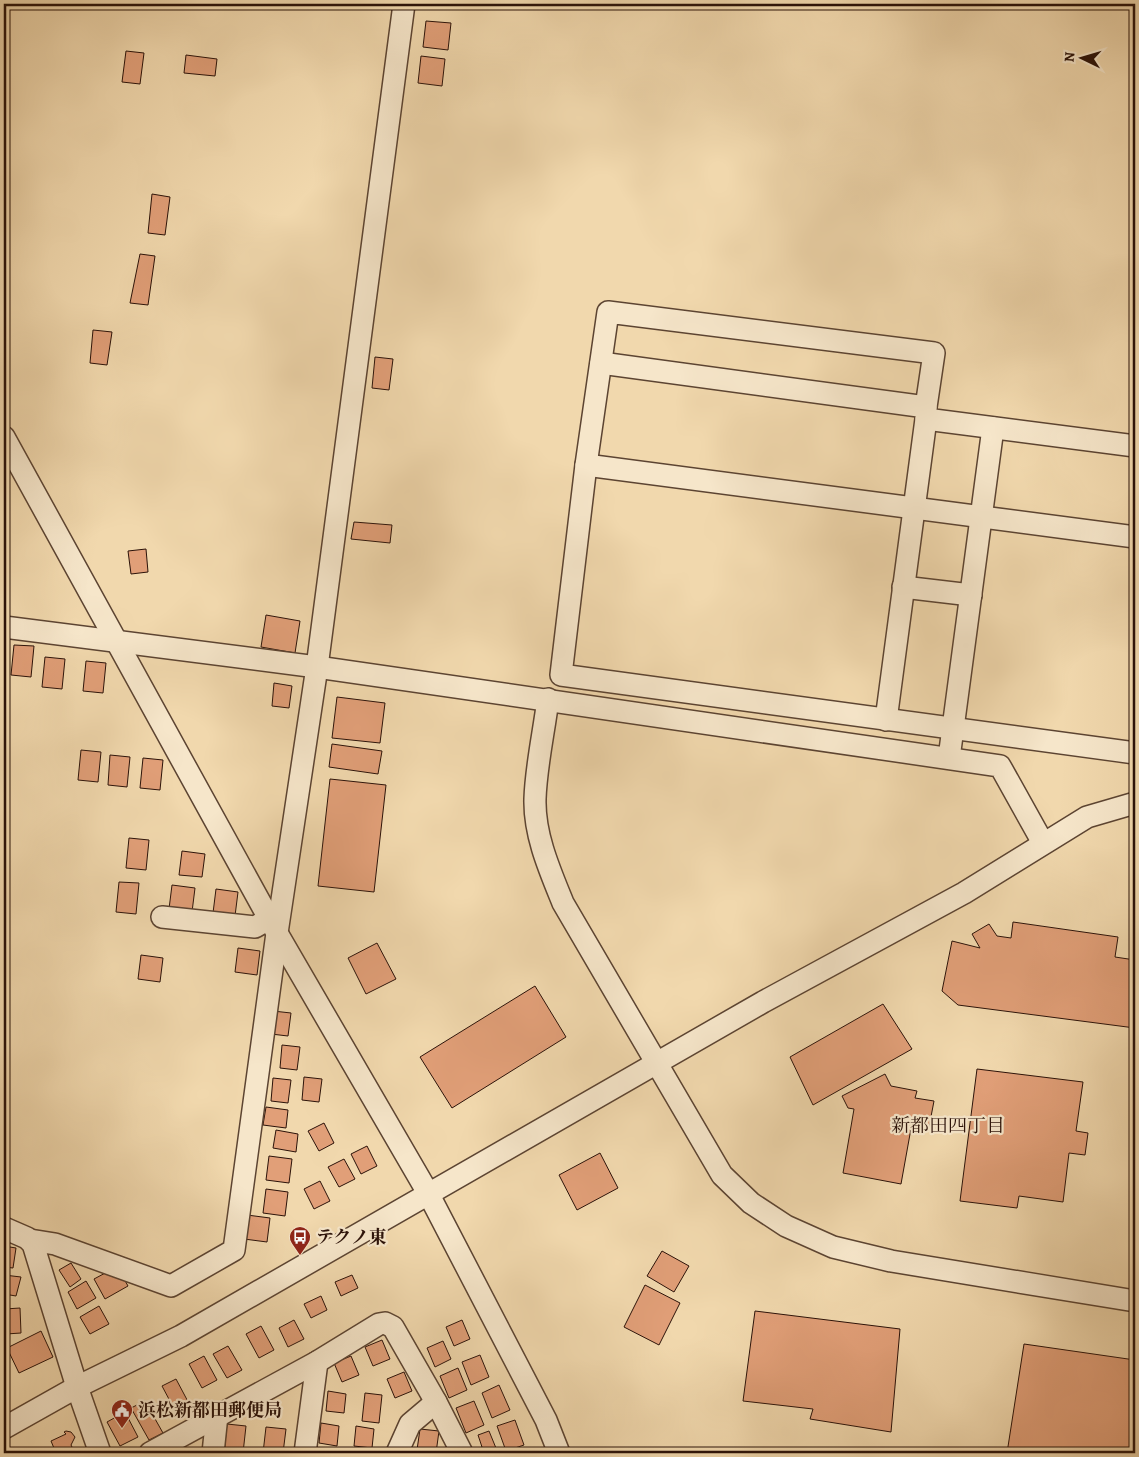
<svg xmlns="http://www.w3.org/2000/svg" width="1139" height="1457" font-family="Alegreya,'Noto Serif JP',serif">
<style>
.building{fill:#e19f78;stroke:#2b1209}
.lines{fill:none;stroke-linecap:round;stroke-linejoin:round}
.minor-casing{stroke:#5c4432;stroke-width:24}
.minor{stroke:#f6e6ca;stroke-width:21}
.labels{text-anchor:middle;stroke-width:4.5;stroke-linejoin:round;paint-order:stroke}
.poi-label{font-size:18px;font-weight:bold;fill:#2b1209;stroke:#f6e6ca;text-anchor:start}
.neighbourhood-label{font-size:19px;fill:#2b1209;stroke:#f6e6ca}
</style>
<rect width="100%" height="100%" fill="#f1d8ad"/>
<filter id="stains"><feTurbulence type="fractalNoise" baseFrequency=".004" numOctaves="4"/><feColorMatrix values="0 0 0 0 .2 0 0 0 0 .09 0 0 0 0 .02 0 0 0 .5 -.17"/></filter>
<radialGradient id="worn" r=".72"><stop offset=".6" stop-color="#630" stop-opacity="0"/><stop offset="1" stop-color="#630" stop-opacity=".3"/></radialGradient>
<g class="building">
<path d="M426,21L451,23L448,50L423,47Z"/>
<path d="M126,51L144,53L140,84L122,82Z"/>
<path d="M186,55L217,59L215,76L184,73Z"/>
<path d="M421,56L445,59L442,86L418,83Z"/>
<path d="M152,194L170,197L165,235L148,233Z"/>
<path d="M140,254L155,256L148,305L130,303Z"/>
<path d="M93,330L112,332L107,365L90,363Z"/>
<path d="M375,357L393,359L389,390L372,388Z"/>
<path d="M354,522L392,525L390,543L351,539Z"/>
<path d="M146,549L148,572L131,574L128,551Z"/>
<path d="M266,615L300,621L295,653L261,647Z"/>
<path d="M14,645L34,646L31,677L11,675Z"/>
<path d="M45,657L65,659L62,689L42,687Z"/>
<path d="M86,661L106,663L103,693L83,691Z"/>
<path d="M274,683L292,686L289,708L272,706Z"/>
<path d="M337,697L385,703L380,743L332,738Z"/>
<path d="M332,744L382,751L378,774L329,767Z"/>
<path d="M81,750L101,752L98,782L78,780Z"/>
<path d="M110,755L130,757L127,787L108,785Z"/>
<path d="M143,758L163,760L160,790L140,788Z"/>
<path d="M330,779L386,785L374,892L318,886Z"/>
<path d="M129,838L149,840L146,870L126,868Z"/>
<path d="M182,851L205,854L202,877L179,875Z"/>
<path d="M119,882L139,883L136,914L116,912Z"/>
<path d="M172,885L195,888L192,912L169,909Z"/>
<path d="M216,889L238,892L235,916L213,913Z"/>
<path d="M1013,922L1118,937L1115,957L1135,960V1028L958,1005L942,991L952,941L980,948L972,934L989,924L997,936L1011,938Z"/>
<path d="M377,943L396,979L366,994L348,958Z"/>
<path d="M238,948L260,951L257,975L235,972Z"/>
<path d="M141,955L163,958L160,982L138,979Z"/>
<path d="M535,986L566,1037L452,1108L420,1057Z"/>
<path d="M883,1004L912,1049L813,1105L790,1057Z"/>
<path d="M273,1011L291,1013L288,1036L271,1034Z"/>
<path d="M282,1045L300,1047L297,1070L280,1068Z"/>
<path d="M977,1069L1083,1082L1076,1131L1088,1133L1085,1155L1069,1153L1063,1202L1019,1196L1017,1208L960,1201Z"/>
<path d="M885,1074L891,1086L917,1091L915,1098L934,1101L929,1127L912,1123L901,1184L843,1173L854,1109L848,1108L842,1096Z"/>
<path d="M304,1077L322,1079L319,1102L302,1100Z"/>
<path d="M273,1078L291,1080L288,1103L271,1101Z"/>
<path d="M266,1107L288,1110L286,1128L263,1125Z"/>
<path d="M324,1123L334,1143L319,1151L308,1131Z"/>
<path d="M276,1130L298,1134L296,1152L273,1148Z"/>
<path d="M367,1146L377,1166L361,1174L351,1154Z"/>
<path d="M600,1153L618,1188L577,1210L559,1175Z"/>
<path d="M269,1156L292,1159L289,1183L266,1180Z"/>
<path d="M344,1159L355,1179L339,1187L328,1167Z"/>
<path d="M320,1181L330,1201L314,1209L304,1189Z"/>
<path d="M266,1189L288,1192L285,1216L263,1213Z"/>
<path d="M247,1215L270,1218L267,1242L244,1239Z"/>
<path d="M4,1246L16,1248L13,1268L4,1267Z"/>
<path d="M662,1251L689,1266L674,1292L647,1276Z"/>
<path d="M71,1263L81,1279L70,1287L59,1270Z"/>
<path d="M109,1271L123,1277L128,1286L105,1299L94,1279Z"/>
<path d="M4,1275L21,1277L16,1296L4,1294Z"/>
<path d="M352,1275L358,1288L341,1296L335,1282Z"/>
<path d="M86,1281L96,1298L77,1309L68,1292Z"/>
<path d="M645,1285L680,1303L659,1345L624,1327Z"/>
<path d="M321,1296L327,1310L311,1318L304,1304Z"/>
<path d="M99,1306L109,1324L90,1334L80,1317Z"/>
<path d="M20,1308L21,1333L6,1334L5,1309Z"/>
<path d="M755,1311L900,1329L891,1432L810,1419L813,1409L743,1401Z"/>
<path d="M294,1320L304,1339L288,1347L279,1328Z"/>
<path d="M462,1320L470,1339L454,1346L446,1327Z"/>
<path d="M261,1326L274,1350L259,1358L246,1334Z"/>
<path d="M41,1331L53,1357L19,1373L7,1348Z"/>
<path d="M382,1340L390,1359L373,1366L365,1347Z"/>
<path d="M443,1341L451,1359L435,1367L427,1348Z"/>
<path d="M1024,1344L1135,1360V1453H1007Z"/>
<path d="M228,1346L242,1370L227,1378L213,1354Z"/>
<path d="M480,1355L489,1377L471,1385L462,1362Z"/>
<path d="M204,1356L217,1380L202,1388L189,1364Z"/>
<path d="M351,1356L359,1375L342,1382L334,1363Z"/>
<path d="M458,1368L467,1390L449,1398L440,1376Z"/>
<path d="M404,1372L412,1391L395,1398L387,1379Z"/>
<path d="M176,1379L193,1411L179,1418L162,1386Z"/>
<path d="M499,1385L510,1410L492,1418L482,1393Z"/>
<path d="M328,1391L346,1394L344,1413L326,1411Z"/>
<path d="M365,1393L382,1395L379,1423L362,1421Z"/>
<path d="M145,1401L163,1433L149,1440L131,1408Z"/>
<path d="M474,1401L484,1425L466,1433L456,1408Z"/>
<path d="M125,1412L138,1437L120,1446L107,1422Z"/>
<path d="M515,1420L524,1445L506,1451L497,1426Z"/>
<path d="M321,1423L339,1426L337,1446L319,1443Z"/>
<path d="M227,1424L246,1426L243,1453H224Z"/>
<path d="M356,1426L374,1429L372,1448L354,1446Z"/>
<path d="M266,1427L286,1429L283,1453H263Z"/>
<path d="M420,1429L439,1431L436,1453L417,1450Z"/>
<path d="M66,1431L71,1432L75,1437L71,1445L75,1453H56L51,1441L66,1434L64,1432Z"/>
<path d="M489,1431L498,1453H475L474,1451L482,1447L478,1435Z"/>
</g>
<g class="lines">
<g class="minor-casing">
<g id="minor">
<path d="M601,363L926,407V419L1135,446"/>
<path d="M926,407L934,353L608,312L586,465L561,675L1135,753"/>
<path d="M4,437L277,933L428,1193L546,1420L559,1453"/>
<path d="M586,465L1135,537"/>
<path d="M903,587L971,595"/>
<path d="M4,627L317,667L1000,766L1043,843"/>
<path d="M548,699C544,732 536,766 535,799C534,835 550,871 563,903L722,1175L751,1203L786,1226L833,1247L891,1261L1135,1301"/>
<path d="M886,720L926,419"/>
<path d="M949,758L993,428"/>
<path d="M162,917L255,927L269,919"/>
<path d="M4,1228L27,1238L33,1244L77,1387L100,1453"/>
<path d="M30,1240L55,1244L171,1286L234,1250L277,933L317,667L404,4"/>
<path d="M4,1428L77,1387L181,1336L763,1002L964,893L1087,817L1135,803"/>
<path d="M150,1453L317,1362L379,1324L385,1323L393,1327L436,1402L462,1453"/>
<path d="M213,1453L217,1415"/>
<path d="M305,1453L317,1362"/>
<path d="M397,1453L410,1424L436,1402"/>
</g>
</g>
<use href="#minor" class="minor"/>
</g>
<defs>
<g id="bus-pin" transform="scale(1.125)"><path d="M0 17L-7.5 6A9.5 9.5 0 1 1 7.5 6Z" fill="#8f2418" stroke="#f6e6ca"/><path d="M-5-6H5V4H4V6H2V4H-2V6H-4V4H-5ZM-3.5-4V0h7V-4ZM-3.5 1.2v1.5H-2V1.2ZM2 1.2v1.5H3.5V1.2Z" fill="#fff"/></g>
<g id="civic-pin" transform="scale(1.125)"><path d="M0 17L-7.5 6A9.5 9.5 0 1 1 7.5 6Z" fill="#8f2418" stroke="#f6e6ca"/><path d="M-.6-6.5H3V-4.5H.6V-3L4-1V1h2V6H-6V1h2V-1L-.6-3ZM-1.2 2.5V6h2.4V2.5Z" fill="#fff"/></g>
</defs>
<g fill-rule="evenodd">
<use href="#bus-pin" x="300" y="1237"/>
<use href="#civic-pin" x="122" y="1410"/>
</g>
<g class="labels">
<g class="poi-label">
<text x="316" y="1243">テクノ東</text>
<text x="138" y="1416">浜松新都田郵便局</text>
</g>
<g class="neighbourhood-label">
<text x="948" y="1132">新都田四丁目</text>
</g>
</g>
<rect width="1139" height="1457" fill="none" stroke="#f1d8ad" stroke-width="20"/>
<rect x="5" y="5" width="1129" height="1447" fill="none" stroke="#2b1209" stroke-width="2.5"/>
<rect x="10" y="10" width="1119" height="1437" fill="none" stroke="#2b1209"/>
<g transform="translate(1082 58) rotate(275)" stroke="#f6e6ca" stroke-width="4" paint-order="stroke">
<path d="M0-4L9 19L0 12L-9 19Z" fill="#2b1209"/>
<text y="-8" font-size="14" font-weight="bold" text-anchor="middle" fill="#2b1209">N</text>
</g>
<rect width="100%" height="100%" filter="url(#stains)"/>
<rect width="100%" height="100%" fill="url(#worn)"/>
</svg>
